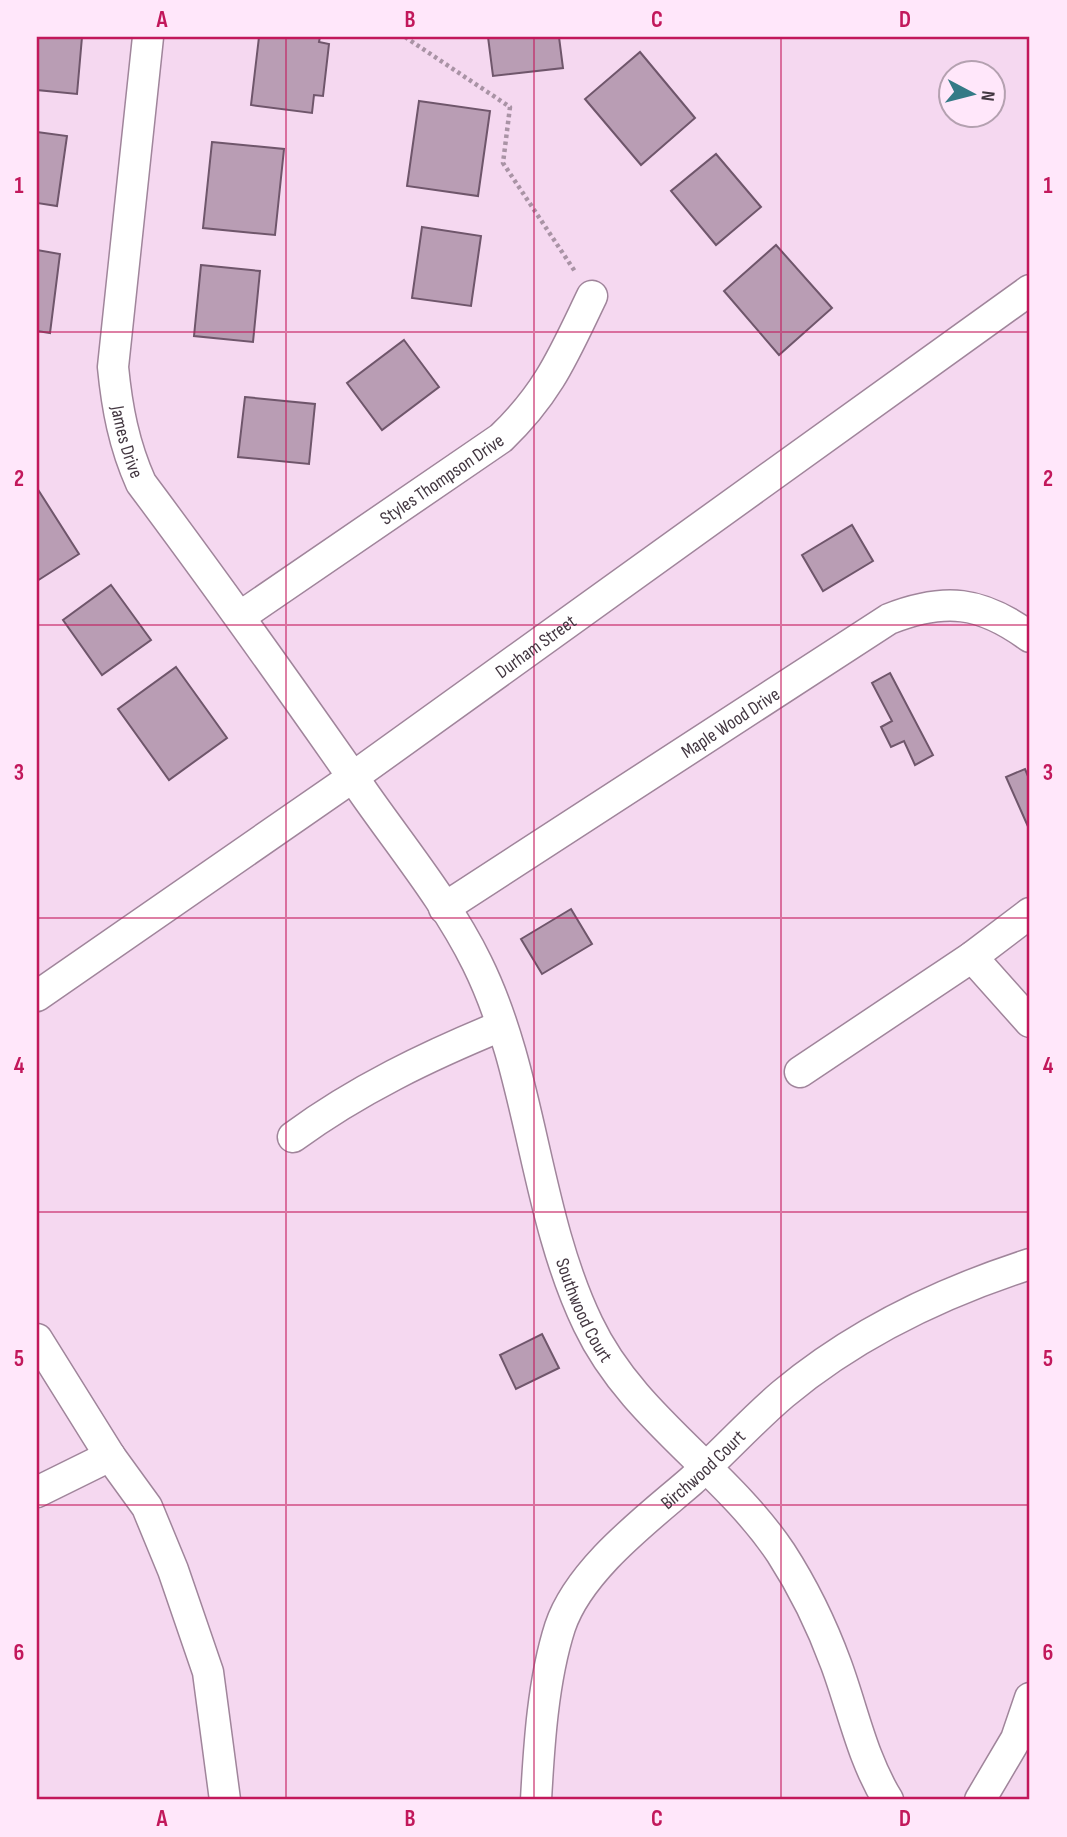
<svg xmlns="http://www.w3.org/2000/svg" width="1067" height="1837" font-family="'Sofia Sans Condensed',sans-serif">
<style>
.building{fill:#b99db4;stroke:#6f566b;stroke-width:2}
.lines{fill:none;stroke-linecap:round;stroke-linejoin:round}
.minor-casing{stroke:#a0859b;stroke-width:33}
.path{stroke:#a993a5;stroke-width:4.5;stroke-dasharray:3.5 3.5;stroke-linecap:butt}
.minor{stroke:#fff;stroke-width:30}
.grid{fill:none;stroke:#c2185b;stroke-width:2;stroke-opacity:0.55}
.labels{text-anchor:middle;stroke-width:5;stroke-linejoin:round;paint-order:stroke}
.street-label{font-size:19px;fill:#433741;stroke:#ffe7fa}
.neatline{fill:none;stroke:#c2185b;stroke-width:2.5}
.grid-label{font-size:23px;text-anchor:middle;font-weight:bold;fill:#c2185b}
</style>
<rect width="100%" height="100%" fill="#f5d8f0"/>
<g class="building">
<path d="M37,37H82L77,94L37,90Z"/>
<path d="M259,37H320L319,42L329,44L323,96L314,95L312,113L251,105Z"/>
<path d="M488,37H559L563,68L493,76Z"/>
<path d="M640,52L695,118L641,165L585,99Z"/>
<path d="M419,101L490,111L478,196L407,186Z"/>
<path d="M37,132L67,136L57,206L37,203Z"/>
<path d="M212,142L284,149L275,235L203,228Z"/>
<path d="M716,154L761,207L716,245L671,191Z"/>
<path d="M422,227L481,236L471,306L412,298Z"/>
<path d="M776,245L832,308L779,355L724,291Z"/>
<path d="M37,250L60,254L50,333L37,331Z"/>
<path d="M201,265L260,271L253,342L194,336Z"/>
<path d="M404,340L439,387L382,430L347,383Z"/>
<path d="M245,397L315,404L309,464L238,457Z"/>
<path d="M37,488L79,554L37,581Z"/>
<path d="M852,525L873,561L823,591L802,555Z"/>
<path d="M111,585L151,640L102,675L63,620Z"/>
<path d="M176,667L227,738L169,780L118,709Z"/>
<path d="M890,673L933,755L915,765L904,741L891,747L881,727L892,721L872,683Z"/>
<path d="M1025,769L1030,781V831L1006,777Z"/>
<path d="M571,909L592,944L542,974L521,939Z"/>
<path d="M542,1334L559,1368L516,1389L500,1355Z"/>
</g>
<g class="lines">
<g class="minor-casing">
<g id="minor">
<path id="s1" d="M148,37L113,367C117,408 124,445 141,483C218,586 292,690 366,796C404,850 448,904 477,963C532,1074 534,1212 588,1324C632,1417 725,1469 781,1553C803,1587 822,1626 836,1664C853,1710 862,1758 888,1800"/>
<path id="s2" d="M241,616L501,438C549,392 564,354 592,296"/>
<path id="s3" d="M444,908L889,619C945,597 981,601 1030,637"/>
<path d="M972,957L1030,1022"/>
<path id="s4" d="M37,996L353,777L1030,290"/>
<path d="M800,1072L972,957L1030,913"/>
<path d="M293,1137C357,1090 428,1056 501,1026"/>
<path d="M37,1339L110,1456L147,1507L173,1570L208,1672L225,1800"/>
<path d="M37,1492L110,1456"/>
<path id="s5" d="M536,1800C539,1745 543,1680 560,1627C579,1570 646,1520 690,1482C722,1454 750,1422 783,1394C856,1333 940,1293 1030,1264"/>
<path d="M980,1800L1016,1739L1030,1698"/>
</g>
</g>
<path class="path" d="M405,37L510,107L503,163L576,273"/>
<use href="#minor" class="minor"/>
</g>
<path class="grid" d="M286,37V1800M534,37V1800M781,37V1800M37,332H1030M37,625H1030M37,918H1030M37,1212H1030M37,1505H1030"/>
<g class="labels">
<g class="street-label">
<text dy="7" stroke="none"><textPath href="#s1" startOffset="408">James Drive</textPath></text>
<text dy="7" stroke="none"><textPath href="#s2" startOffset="243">Styles Thompson Drive</textPath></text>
<text dy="7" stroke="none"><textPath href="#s4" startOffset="609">Durham Street</textPath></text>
<text dy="7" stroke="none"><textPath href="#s3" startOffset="341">Maple Wood Drive</textPath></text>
<text dy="7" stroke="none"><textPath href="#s1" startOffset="1402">Southwood Court</textPath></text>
<text dy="7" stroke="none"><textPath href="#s5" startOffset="390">Birchwood Court</textPath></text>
</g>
</g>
<rect width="1067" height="1837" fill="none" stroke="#ffe7fa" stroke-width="77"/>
<g transform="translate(972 94) rotate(97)"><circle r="33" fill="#ffe7fa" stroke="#b4a1b0" stroke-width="2"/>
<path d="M0-5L12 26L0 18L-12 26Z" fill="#347a86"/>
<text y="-10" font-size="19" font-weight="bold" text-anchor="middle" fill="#433741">N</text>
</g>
<rect x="38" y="38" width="990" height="1760" class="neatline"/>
<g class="grid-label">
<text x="162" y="27">A</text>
<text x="410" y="27">B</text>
<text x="657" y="27">C</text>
<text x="905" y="27">D</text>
<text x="19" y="193">1</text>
<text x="1048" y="193">1</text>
<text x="19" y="486">2</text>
<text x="1048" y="486">2</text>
<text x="19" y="780">3</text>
<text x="1048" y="780">3</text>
<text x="19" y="1073">4</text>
<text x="1048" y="1073">4</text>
<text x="19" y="1366">5</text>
<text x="1048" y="1366">5</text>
<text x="19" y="1660">6</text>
<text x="1048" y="1660">6</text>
<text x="162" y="1826">A</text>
<text x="410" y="1826">B</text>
<text x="657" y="1826">C</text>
<text x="905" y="1826">D</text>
</g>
</svg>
